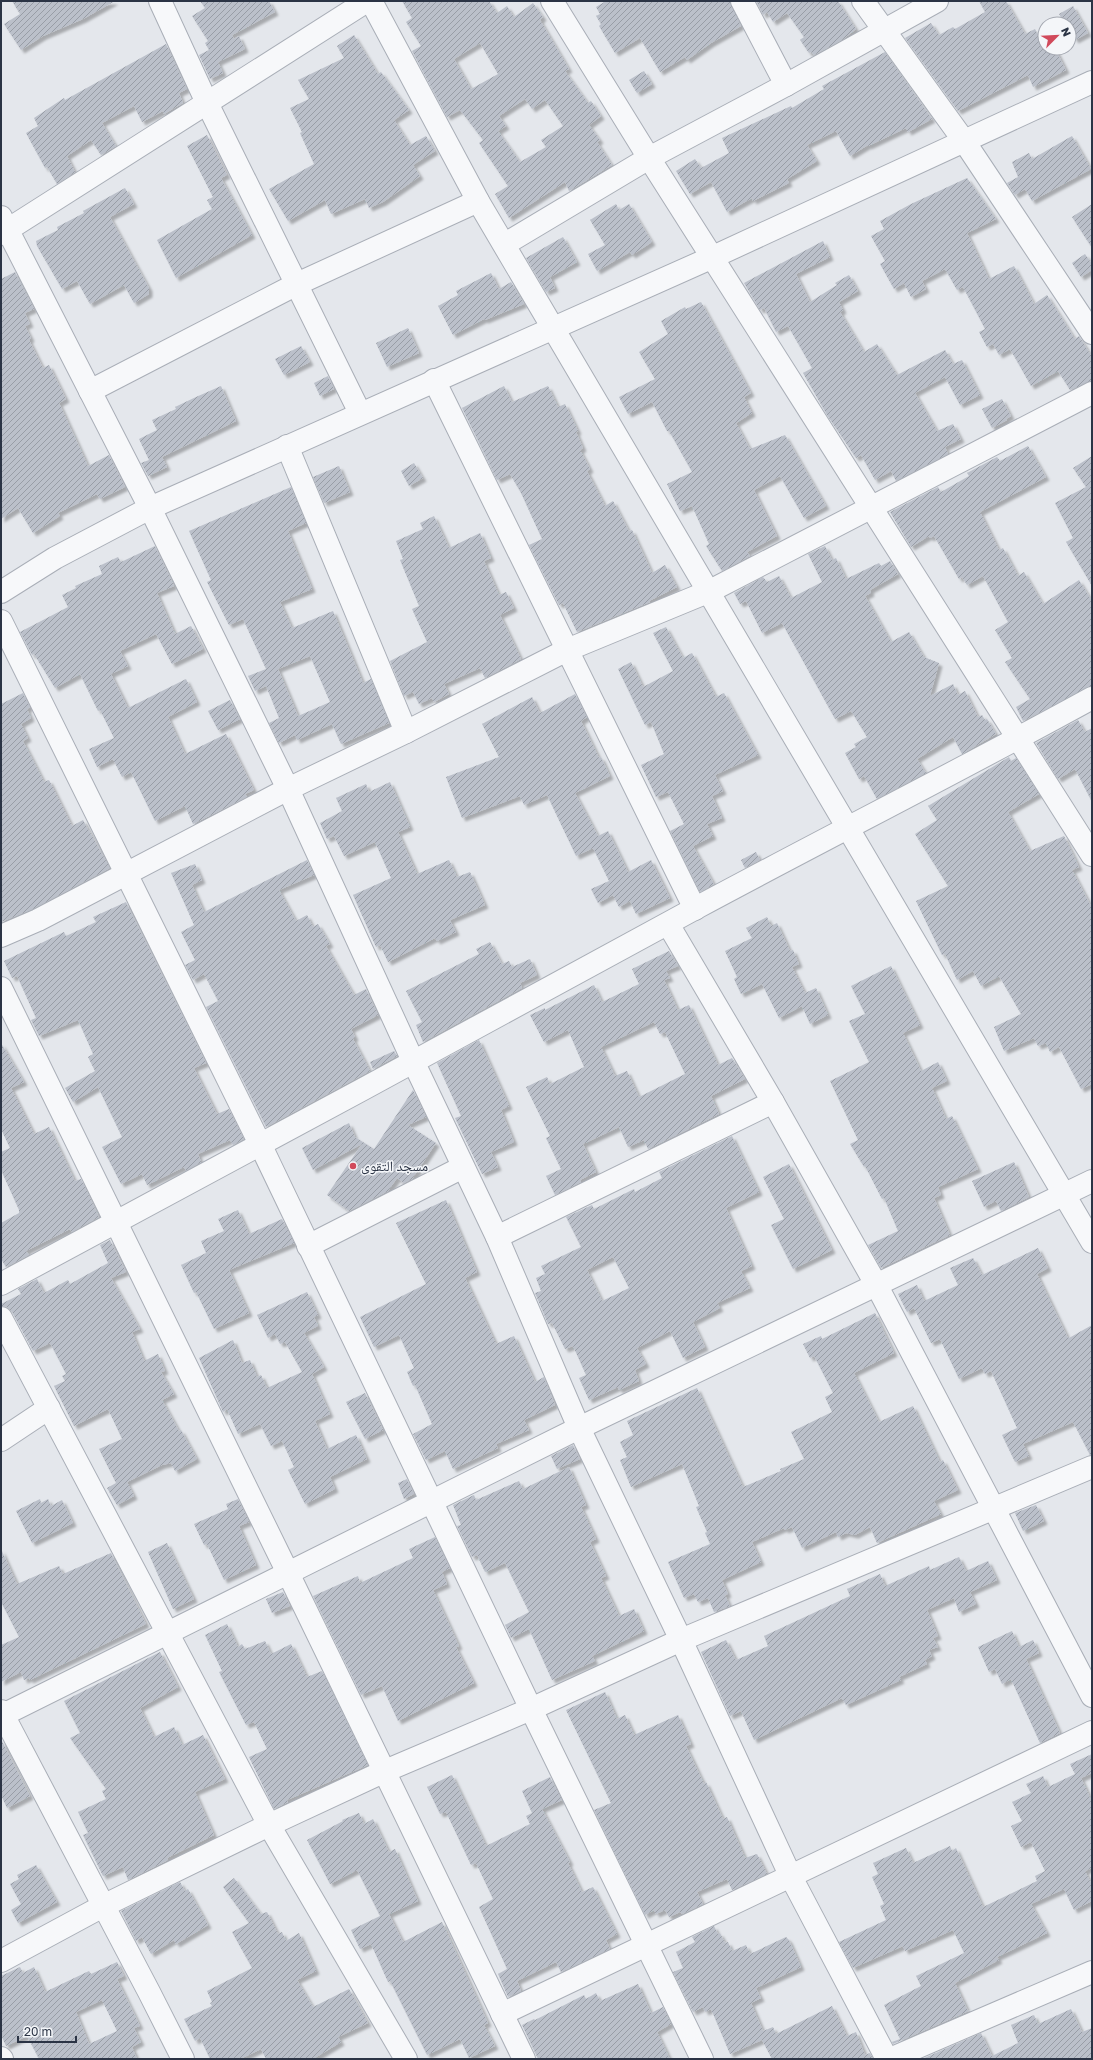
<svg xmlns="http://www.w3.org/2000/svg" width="1093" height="2060" font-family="'Golos Text','Noto Naskh Arabic',sans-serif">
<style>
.building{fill:url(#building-hatch);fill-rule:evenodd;filter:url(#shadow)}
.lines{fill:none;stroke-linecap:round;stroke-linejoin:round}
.minor-casing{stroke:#a9aeb7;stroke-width:24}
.tertiary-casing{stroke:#a9aeb7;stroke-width:24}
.minor{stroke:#f7f8fa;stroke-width:22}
.tertiary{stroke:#f7f8fa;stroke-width:22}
.poi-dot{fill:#d1495b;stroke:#f4f6f9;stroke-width:1.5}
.labels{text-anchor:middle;stroke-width:3;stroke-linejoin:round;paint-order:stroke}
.poi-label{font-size:14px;fill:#2b3445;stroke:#f4f6f9;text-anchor:start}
</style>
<defs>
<pattern id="building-hatch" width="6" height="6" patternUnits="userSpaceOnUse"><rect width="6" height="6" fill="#bbc0ca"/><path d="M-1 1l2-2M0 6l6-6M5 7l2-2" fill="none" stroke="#989da6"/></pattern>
<filter id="shadow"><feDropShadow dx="3.5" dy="3.5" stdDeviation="1" flood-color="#0004"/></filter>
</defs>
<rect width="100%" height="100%" fill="#e4e7ec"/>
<g class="building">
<path d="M12,1H115L83,19L43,36L21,50L4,24L20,14Z"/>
<path d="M200,1H269L275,12L232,35L234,39L239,36L245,49L218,62L223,73L210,79L199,55L209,50L205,43L208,41L192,16L205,8Z"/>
<path d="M402,1H489L497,13L507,6L514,17L533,3L543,17L540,20L569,69L565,71L588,103L591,101L601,116L589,125L600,140L597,142L612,165L569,191L565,182L509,218L495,194L508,186L479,143L483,140L460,110L447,117L412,51L421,46L406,22L412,18ZM480,43L498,74L471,89L454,59ZM525,99L532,109L545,100L563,126L541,140L546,147L520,162L498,131L506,126L499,116Z"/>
<path d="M606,1H730L741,26L711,43L687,60L685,57L660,72L640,38L615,53L599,26L601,24L596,16L600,14L596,7Z"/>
<path d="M756,1H838L856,29L842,40L814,55L811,52L809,53L800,40L804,37L787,13L773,22L767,12L763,15Z"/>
<path d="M979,1H1006L1025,34L1035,29L1047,52L1055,48L1066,70L1033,87L1028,75L958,111L905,38L931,23L939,35L953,27L955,29L985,12Z"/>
<path d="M1073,6L1088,33L1075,40L1069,30V24H1065L1059,14Z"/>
<path d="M354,35L378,74L381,72L409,110L394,120L410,145L426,136L435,151L413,165L420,176L383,202L369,208L365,199L331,214L325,200L288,221L269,189L314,164L300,133L302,132L290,108L309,99L298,80L344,58L337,46Z"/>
<path d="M166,44L187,89L179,93L183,103L164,114L163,111L142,122L134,106L102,123L116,146L101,155L91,140L67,156L75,172L57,184L47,167L45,168L26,133L38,126L34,118L64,98L65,100Z"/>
<path d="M885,52L932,119L908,132L906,128L868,146V145L850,156L836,131L807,145L817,161L787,179L789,183L753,201L752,198L727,212L711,182L690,194L676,171L695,159L701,168L729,153L722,138L791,106L792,108L824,89L822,86Z"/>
<path d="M644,71L652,84L637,93L629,80Z"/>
<path d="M207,135L227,175L221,178L252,235L176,278L157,240L212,209L207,200L213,197L187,146Z"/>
<path d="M1072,136L1091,169L1032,201L1025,189L1015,195L1007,183L1018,177L1012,162L1029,153L1032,159Z"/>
<path d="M967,178L996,219L967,233L989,279L1014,266L1034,304L1047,295L1075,339L1079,336L1092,357V381L1070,390L1058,371L1031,386L1010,349L999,355L993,344L987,347L979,332L985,329L963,287L957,290L945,269L922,281L926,289L911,297L904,283L894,289L880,264L885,261L871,236L884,229L880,221L911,204Z"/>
<path d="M125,188L134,204L110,217L149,288V294L134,303L124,285L90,304L77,281L62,289L37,246L36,241L58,230L57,227L84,213L83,211Z"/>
<path d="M616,204L619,210L629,204L652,242L632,255L630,252L597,271L588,254L605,245L590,220Z"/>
<path d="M1092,204V248L1072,217Z"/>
<path d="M563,237L577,262L550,277L555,288L546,292L526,258Z"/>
<path d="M823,241L830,257L796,274L810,302L837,285L835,283L849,275L858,291L839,302L843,310L840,312L864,352L877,344L897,375L945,350L953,364L962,360L980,395L960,405L945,377L915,393L937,431L953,424L961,439L945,447L948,454L896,481L891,471L875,480L861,455L856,458L827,415L803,373L812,368L788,326L776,332L764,308L760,310L744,283Z"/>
<path d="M1085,254L1092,264V270L1081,277L1072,263Z"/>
<path d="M15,272L34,309L25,313L30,324L25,326L31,338L29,340L43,368L49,365L66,399L59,403L88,466L109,455L125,487L100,499L97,494L58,513L60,516L33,533L18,508L1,519V279Z"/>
<path d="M491,273L499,289L511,282L524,304L485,320L484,319L453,335L438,306L458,295L456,291Z"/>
<path d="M701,302L751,393L744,397L752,413L736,423L750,449L785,435L826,506L804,518L780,476L754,490L777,536L747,552L750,556L722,571L706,546L709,544L692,506L680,511L667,484L692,472L669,431H667L652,402L628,414L619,397L655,379L639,352L668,334L661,321L685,307L686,309Z"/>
<path d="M408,328L419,353L387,367L376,343Z"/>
<path d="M301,346L310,362L284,375L275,359Z"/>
<path d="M328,376L334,389L320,396L314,383Z"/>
<path d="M221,386L236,421L162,457L167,467L148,476L141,463L149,460L139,439L157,430L152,420L176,409L175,407L196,397Z"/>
<path d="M504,386L512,402L548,386L558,407L565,404L578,431L576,432L583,448L580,450L590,469L587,471L605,506L613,501L629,531L632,530L652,573L665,565L677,587L649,601L650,602L577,632L563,603L559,605L529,545L542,539L521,493L510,474L497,480L462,408Z"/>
<path d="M1002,399L1011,416L1006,419L1007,420L992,428L982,409Z"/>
<path d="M1028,446L1046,477L980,512L999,550L1003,548L1018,576L1024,572L1043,604L1079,580L1092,601V686L1023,721L1016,707L1030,699L1005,662L1012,658L995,630L1008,622L983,576L967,585L962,577L959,579L934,536L930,538L929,536L911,547L890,512L938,487L941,492L969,476L967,473L997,457L1000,461Z"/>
<path d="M1092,456V586L1066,542L1073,538L1055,503L1086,487L1073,468Z"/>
<path d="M414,463L423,478L409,486L401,471Z"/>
<path d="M339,466L350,492L324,503L313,477Z"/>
<path d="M291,487L306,523L288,531L312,589L280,602L292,628L333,611L363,683L371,679L389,723L341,744L332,724L297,740L295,735L279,743L269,723L279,718L266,686L255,691L248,676L266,669L243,619L229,625L207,582L211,580L189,531ZM310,656L330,702L298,716L278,669Z"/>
<path d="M434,516L449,548L480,533L491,558L484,561L499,595L506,592L514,608L500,615L521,659L485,678L480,668L444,684L449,694L434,702L432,698L419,704L413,692L404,696L390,661L427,642L412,609L419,606L400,560L403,559L396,541L423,529L420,523Z"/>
<path d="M155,546L174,586L157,593L175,634L191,626L203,649L172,664L156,634L120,651L128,666L111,674L128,708L186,679L197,702L168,717L185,754L226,734L254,790L245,794L247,797L193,824L185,806L155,821L131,772L122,777L113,759L97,767L89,749L114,738L100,710L98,711L80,674L55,688L34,654L32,655L20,632L68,607L62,595L76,588L75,586L102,574L99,566L118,557L121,562Z"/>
<path d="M825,546L832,560L836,558L846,579L879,563L881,566L890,561L898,574L870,590L871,593L865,596L891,642L909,632L924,657L939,663L930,696L953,684L958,695L965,691L978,717L982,715L985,720L987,719L996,734L962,754L953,737L917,759L926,773L877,799L864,776L859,779L845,753L856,747L854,744L867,737L851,711L835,719L782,623L762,633L746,601L740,604L734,593L763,577L767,582L779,576L791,598L822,582L808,554Z"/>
<path d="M666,627L683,658L692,653L716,697L724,693L758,755L715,775L723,791L712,796L722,818L707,824L713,836L693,846L714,884L700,892L670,831L684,824L668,792L656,797L641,765L664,754L651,722L645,725L618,669L631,662L643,687L673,671L653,633Z"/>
<path d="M23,693L30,707L27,709L31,718L21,724L28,738L23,741L44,782L49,780L72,826L83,820L110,868L33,909L1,922V704Z"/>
<path d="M575,694L587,717L581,721L599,758L601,757L610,776L575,793L598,836L608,831L628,872L651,860L670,898L636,914L630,901L619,907L613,895L598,903L591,889L609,881L593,848L576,856L547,795L524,805L520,796L462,818L446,777L499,757L482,724L532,697L540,713Z"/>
<path d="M230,700L240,719L218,730L208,711Z"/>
<path d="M1078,720L1085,732L1092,728V802L1075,769L1058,779L1036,743Z"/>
<path d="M1009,757L1011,761L1016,758L1039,794L1008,812L1030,851L1064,836L1079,867L1072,870L1092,908V1084L1081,1089L1059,1047L1050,1052L1046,1043L1038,1046L1034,1038L1004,1051L994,1027L1021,1014L999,976L981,986L973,971L957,980L945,954L942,955L916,901L948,886L915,834L937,820L928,806Z"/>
<path d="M390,782L410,827L398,832L417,874L449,860L457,877L470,872L485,905L450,920L456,932L437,941L435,938L388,962L380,945L376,947L353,895L391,878L375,842L344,856L334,836L327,839L320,823L342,811L336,798L366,784L369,792Z"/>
<path d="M756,852L760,860L745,868L741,860Z"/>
<path d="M307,860L314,875L279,890L296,921L307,915L313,927L318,924L330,944L326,946L354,995L366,989L378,1015L351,1029L355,1037L353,1039L370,1071L266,1127L206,1007L218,1001L204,974L193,980L185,965L195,960L181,932L194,925L171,873L195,864L202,880L192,885L204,912Z"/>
<path d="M126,902L206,1063L194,1068L217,1114L229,1109L244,1139L233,1145L230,1140L198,1154L201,1162L186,1171L184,1167L147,1185L142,1174L121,1184L102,1147L122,1137L98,1087L73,1102L65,1088L95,1071L88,1057L93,1054L78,1020L39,1036L31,1020L36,1018L17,976L12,978L4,961L64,932L66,936L96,922L93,917Z"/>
<path d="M767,917L771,926L777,923L790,951L793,950L799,964L792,967L805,993L816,988L828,1015L810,1024L802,1006L779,1018L762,984L741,994L734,979L737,977L725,951L752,938L746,928Z"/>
<path d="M490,942L502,964L509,961L512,967L530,959L537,975L520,983L522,988L423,1042L416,1025L422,1022L406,991L479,954L476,949Z"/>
<path d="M669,951L678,966L666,971L670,978L664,980L678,1010L689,1005L718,1065L732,1058L745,1079L711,1096L719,1114L648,1149L644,1140L628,1147L619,1127L583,1144L596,1172L580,1180L581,1182L555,1195L546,1176L561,1169L546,1138L550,1136L526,1087L547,1077L550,1084L584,1067L568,1030L544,1042L530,1015L545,1008V1010L594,985L602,1002L639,984L632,969ZM654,1022L660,1034L665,1032L685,1074L639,1097L627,1071L615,1076L601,1047Z"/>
<path d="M891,966L920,1025L903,1033L921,1071L938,1062L947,1081L932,1088L946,1119L952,1116L978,1169L938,1187L941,1195L934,1198L950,1235L881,1268L868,1245L898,1231L884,1198L882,1199L865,1166L864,1167L850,1144L858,1140L830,1081L869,1062L849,1021L865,1014L851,986Z"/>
<path d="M479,1040L509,1106L501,1110L514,1142L491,1152L498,1167L482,1174L455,1118L461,1116L437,1063Z"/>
<path d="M1,1043L24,1082L11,1088L34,1134L49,1127L75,1181L81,1179L99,1217L72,1232L70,1229L26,1251L29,1255L6,1267L1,1259V1223L19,1213V1210L1,1170V1152L10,1148L1,1129Z"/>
<path d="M394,1051L397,1056L373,1069L370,1062Z"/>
<path d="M413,1090L426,1117L408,1125L436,1143L412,1179L404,1183L397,1178L388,1191L349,1211L327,1195L362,1144L313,1170L302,1148L349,1123L355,1137L374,1149Z"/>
<path d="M732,1136L759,1192L726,1208L752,1266L741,1271L750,1288L717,1303L720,1308L693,1322L705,1347L683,1358L670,1331L637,1348L646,1364L635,1370L639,1381L619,1390L618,1387L589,1400L579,1378L586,1375L573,1346L565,1349L552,1323L548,1324L535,1293L541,1291L536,1278L545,1274L541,1266L581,1247L566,1217L592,1205L594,1209L634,1189L635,1192L662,1178L659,1172ZM613,1257L629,1288L602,1301L587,1270Z"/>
<path d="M1014,1162L1029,1197L1001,1211L996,1201L984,1207L972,1181Z"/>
<path d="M789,1164L832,1250L793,1269L771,1225L784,1219L763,1177Z"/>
<path d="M446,1200L477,1272L465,1278L496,1344L514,1336L535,1382L544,1377L555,1405L524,1420L529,1430L496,1444L498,1448L453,1469L445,1451L426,1460L413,1434L432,1424L415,1385L413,1386L407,1372L414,1368L399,1335L374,1347L360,1317L426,1284L396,1223Z"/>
<path d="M238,1210L249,1234L282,1219L294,1243L229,1270L249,1313L214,1329L196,1292L194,1293L181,1265L206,1253L201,1241L224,1231L218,1219Z"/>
<path d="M110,1240L126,1272L111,1278L140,1329L132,1332L144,1361L158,1354L165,1371L161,1372L174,1394L162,1400L179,1431L181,1430L197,1459L175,1471L171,1463L162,1465L127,1482L134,1496L117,1505L107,1488L116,1483L99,1449L122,1439L108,1409L74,1426L54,1386L65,1381L62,1376L66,1374L50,1343L33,1351L12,1312L7,1307L1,1306V1304L21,1294L18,1289L37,1279L44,1293L68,1280L70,1284L108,1263L100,1245Z"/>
<path d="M1038,1248L1048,1268L1037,1274L1067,1336L1069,1338L1092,1325V1455H1090L1073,1422L1023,1444L1029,1456L1015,1462L1002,1435L1017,1428L991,1371L985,1374L982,1368L959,1379L940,1339L931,1343L914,1308L907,1312L898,1294L917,1285L924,1301L958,1285L950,1268L973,1258L982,1275Z"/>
<path d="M307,1292L318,1315L314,1317L318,1326L304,1333L324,1367L312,1374L330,1414L315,1421L327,1449L356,1435L367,1459L330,1477L335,1489L305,1504L288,1470L294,1467L282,1441L271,1446L260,1424L238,1434L227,1409L223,1412L199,1358L233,1340L242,1363L250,1360L257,1377L261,1375L267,1388L302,1372L285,1342L280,1344L275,1334L268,1338L257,1315Z"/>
<path d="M875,1313L894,1353L854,1373L879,1422L913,1406L940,1462L943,1460L958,1490L934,1501L941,1514L877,1543L870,1527L855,1535L846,1533L838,1537L836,1532L802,1548L792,1527L785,1530L784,1528L752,1542L761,1562L722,1580L728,1594L725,1595L730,1606L714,1612L708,1598L698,1602L694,1594L684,1598L668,1562L710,1544L705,1533L707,1532L696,1507L699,1506L682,1464L631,1487L620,1460L627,1457L620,1442L633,1435L627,1421L697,1388L743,1487L781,1471L780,1469L804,1459L791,1432L832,1412L825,1397L833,1393L814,1356L810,1358L803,1344L821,1336L822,1339Z"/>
<path d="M365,1393L383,1430L365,1439L346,1402Z"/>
<path d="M573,1445L580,1459L557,1469L551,1456Z"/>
<path d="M569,1467L586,1505L581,1507L596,1539L590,1542L606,1576L601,1578L619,1616L634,1609L644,1631L592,1656L595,1661L552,1680L529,1629L511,1638L505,1625L529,1612L505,1563L485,1572L477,1555L472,1557L457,1526L461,1525L453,1505L474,1495L476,1500L519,1481L523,1489Z"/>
<path d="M407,1479L414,1494L404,1499L398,1483Z"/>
<path d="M40,1499L41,1503L48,1499L51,1506L62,1500L73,1523L32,1543L16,1511Z"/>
<path d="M238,1499L249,1522L239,1526L256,1565L224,1580L207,1544L204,1545L194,1524L228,1509L226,1504Z"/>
<path d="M1036,1505L1044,1521L1023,1531L1015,1513Z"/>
<path d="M435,1537L450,1568L442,1572L447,1584L433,1590L459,1646L456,1647L474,1683L398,1721L382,1686L361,1695L313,1596L358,1576L360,1583L413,1558L409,1549Z"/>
<path d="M167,1543L194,1599L173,1609L148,1552Z"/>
<path d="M1,1549L17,1584L59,1566L63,1574L111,1553L146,1624L30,1680L29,1678L24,1680L21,1672L1,1682V1645L19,1637L1,1602Z"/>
<path d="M959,1557L966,1571L988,1561L997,1580L970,1592L976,1604L959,1612L954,1598L927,1610L938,1636L933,1638L938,1647L929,1650L932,1656L925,1660L927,1664L899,1677L901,1680L846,1705L842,1698L754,1740L741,1711L730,1716L701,1652L726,1640L736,1660L768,1646L764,1636L850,1596L847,1589L880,1574L885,1586L929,1566L930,1570Z"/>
<path d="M283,1592L290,1606L272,1613L266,1599Z"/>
<path d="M227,1624L238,1647L242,1644L245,1649L265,1641L271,1654L291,1644L307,1677L322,1671L368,1765L287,1800L288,1802L274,1809L249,1757L267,1749L254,1722L246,1725L219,1672L222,1671L205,1635Z"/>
<path d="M1012,1631L1019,1647L1033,1640L1039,1653L1026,1659L1060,1733L1040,1743L1011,1679L1002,1684L995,1669L989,1672L978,1647Z"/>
<path d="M160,1652L178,1687L140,1708L154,1737L174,1727L182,1745L203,1735L225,1779L195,1792L214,1835L167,1858L168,1860L128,1880L123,1867L103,1876L83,1835L88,1833L78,1812L106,1799L102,1791L106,1789L70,1738L80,1733L64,1701Z"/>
<path d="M605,1692L617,1719L625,1715L634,1735L678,1715L691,1744L686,1746L704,1784L706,1782L723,1819L727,1817L745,1858L757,1854L767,1874L732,1890L727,1879L697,1892L703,1904L682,1914L680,1912L669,1917L665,1910L656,1914L654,1910L645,1915L594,1810L611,1803L566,1710Z"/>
<path d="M1,1739L30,1796L7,1808L1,1795Z"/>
<path d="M1092,1754V1773L1081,1778L1092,1802V1868L1085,1871L1092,1885V1901L1074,1910L1064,1889L1031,1904L1047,1933L997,1957L999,1960L955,1983L968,2011L971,2010L893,2044L892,2042L900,2039L884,2005L921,1986L916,1976L964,1953L953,1930L905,1951L903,1946L853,1968L839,1942L886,1920L880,1906L884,1904L872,1877L878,1874L873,1863L906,1848L913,1863L950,1846L952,1851L956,1848L983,1907L1037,1881L1035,1876L1045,1871L1031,1842L1021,1847L1011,1826L1022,1821L1012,1802L1031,1793L1026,1784L1043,1776L1048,1787L1075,1774L1070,1764Z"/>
<path d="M452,1775L486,1846L530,1824L526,1816L532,1813L522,1791L550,1777L562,1800L542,1809L570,1862L568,1863L582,1892L593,1887L617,1934L606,1940L610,1949L561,1972L556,1962L517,1981L521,1991L508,1997L498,1974L507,1969L479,1907L493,1899L476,1863L471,1865L446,1812L440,1814L427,1787Z"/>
<path d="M359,1813L364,1824L373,1819L389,1852L395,1849L418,1901L389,1914L403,1942L442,1922L488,2023L484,2025L495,2046L469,2058L460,2039L427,2055L390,1981L388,1982L371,1944L360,1949L351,1930L380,1916L357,1870L330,1884L307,1840L343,1821L342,1820Z"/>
<path d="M36,1865L57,1902L18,1923L11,1910L21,1904L10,1884L19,1879L17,1875Z"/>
<path d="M234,1878L261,1914L267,1912L278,1934L282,1932L286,1941L299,1933L316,1971L297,1980L313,2007L349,1989L368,2023L338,2037L341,2042L313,2059H266L261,2049L240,2059H210L200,2038L195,2041L184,2019L212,2006L210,2003L212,2002L207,1991L252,1968L232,1932L249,1923L223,1887Z"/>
<path d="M180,1882L185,1891L188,1889L208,1925L176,1944L174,1940L151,1954L142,1937L136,1941L121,1911Z"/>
<path d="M714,1926L718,1934L720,1933L725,1943L728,1942L732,1951L746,1945L750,1954L786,1937L789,1940L801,1967L756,1988L761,1998L751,2003L763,2031L773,2027L776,2034L832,2006L847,2036L856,2032L865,2055L870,2053L873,2059H772L762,2040L730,2054L711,2009L705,2012L703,2007L693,2012L673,1972L683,1968L676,1952L695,1942L692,1937Z"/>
<path d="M117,1962L124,1976L117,1979L140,2026L134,2028L141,2042L132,2047L137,2059H39L27,2036L6,2046L1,2035V1976L20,1967L23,1973L34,1967L45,1992L89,1971L91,1974ZM102,2000L117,2031L89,2044L76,2012Z"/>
<path d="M638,1984L651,2013L663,2007L671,2024L657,2032L670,2059H538L522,2025L534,2019L535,2020L584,1995L586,1999L596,1993L600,2001Z"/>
<path d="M1071,2009L1082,2032L1092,2028V2059H922L981,2033L992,2056L1018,2043L1011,2025L1034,2015L1038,2024Z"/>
</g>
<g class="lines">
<g class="minor-casing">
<g id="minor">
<path d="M160,1L207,103L360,413"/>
<path d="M371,1L478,201L1092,1242"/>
<path d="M552,1L649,158L1092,855"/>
<path d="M742,1L786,85"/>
<path d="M863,1L964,141L1092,333"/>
<path d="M1,217L150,508L288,789L413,1061L497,1237L579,1428L681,1640L790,1875L887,2059"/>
<path d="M1,234L367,1"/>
<path d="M505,244L649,158L786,85L937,1"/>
<path d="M434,380L695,909"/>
<path d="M90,391L297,284L478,201"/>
<path d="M287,446L406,732"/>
<path d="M1,621L261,1146L531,1709L702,2059"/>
<path d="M668,924L773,1102L877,1286L1092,1696"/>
<path d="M1,936L38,920L288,789L406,732L567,650L710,591L1092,393"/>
<path d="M1,988L288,1573L524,2059"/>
<path d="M497,1237L773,1102"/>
<path d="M308,1246L463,1167"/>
<path d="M1,1284C233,1160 465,1034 696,908C828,837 961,770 1092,698"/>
<path d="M1,1318L269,1825L406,2059"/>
<path d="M1,1440L49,1408"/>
<path d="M1,1711L149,1992L183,2059"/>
<path d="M1,1716L579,1428L1092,1181"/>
<path d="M1,1961L103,1906L269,1825L385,1771L531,1709L681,1640L1092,1467"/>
<path d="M502,2014L1092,1732"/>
<path d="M1,2058L2,2059"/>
<path d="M890,2059L1092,1972"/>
</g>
</g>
<g class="tertiary-casing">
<path id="tertiary" d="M1,592L55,558L150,508L713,257L1092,82"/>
</g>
<use href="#minor" class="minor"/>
<use href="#tertiary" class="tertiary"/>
</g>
<circle class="poi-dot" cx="353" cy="1166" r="4"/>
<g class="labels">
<g class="poi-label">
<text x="361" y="1171">مسجد التقوى</text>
</g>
</g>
<rect width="1093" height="2060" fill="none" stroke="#2b3445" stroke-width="4"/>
<g transform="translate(1057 36) rotate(66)"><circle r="19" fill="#f4f6f9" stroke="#a4a8b1"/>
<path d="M0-3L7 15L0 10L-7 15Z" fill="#d1495b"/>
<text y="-6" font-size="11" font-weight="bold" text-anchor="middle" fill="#2b3445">N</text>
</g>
<path d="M18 2036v6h58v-6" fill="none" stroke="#2b3445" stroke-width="2"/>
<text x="24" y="2036" font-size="12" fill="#2b3445" stroke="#f4f6f9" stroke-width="3" paint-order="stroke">20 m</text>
</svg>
